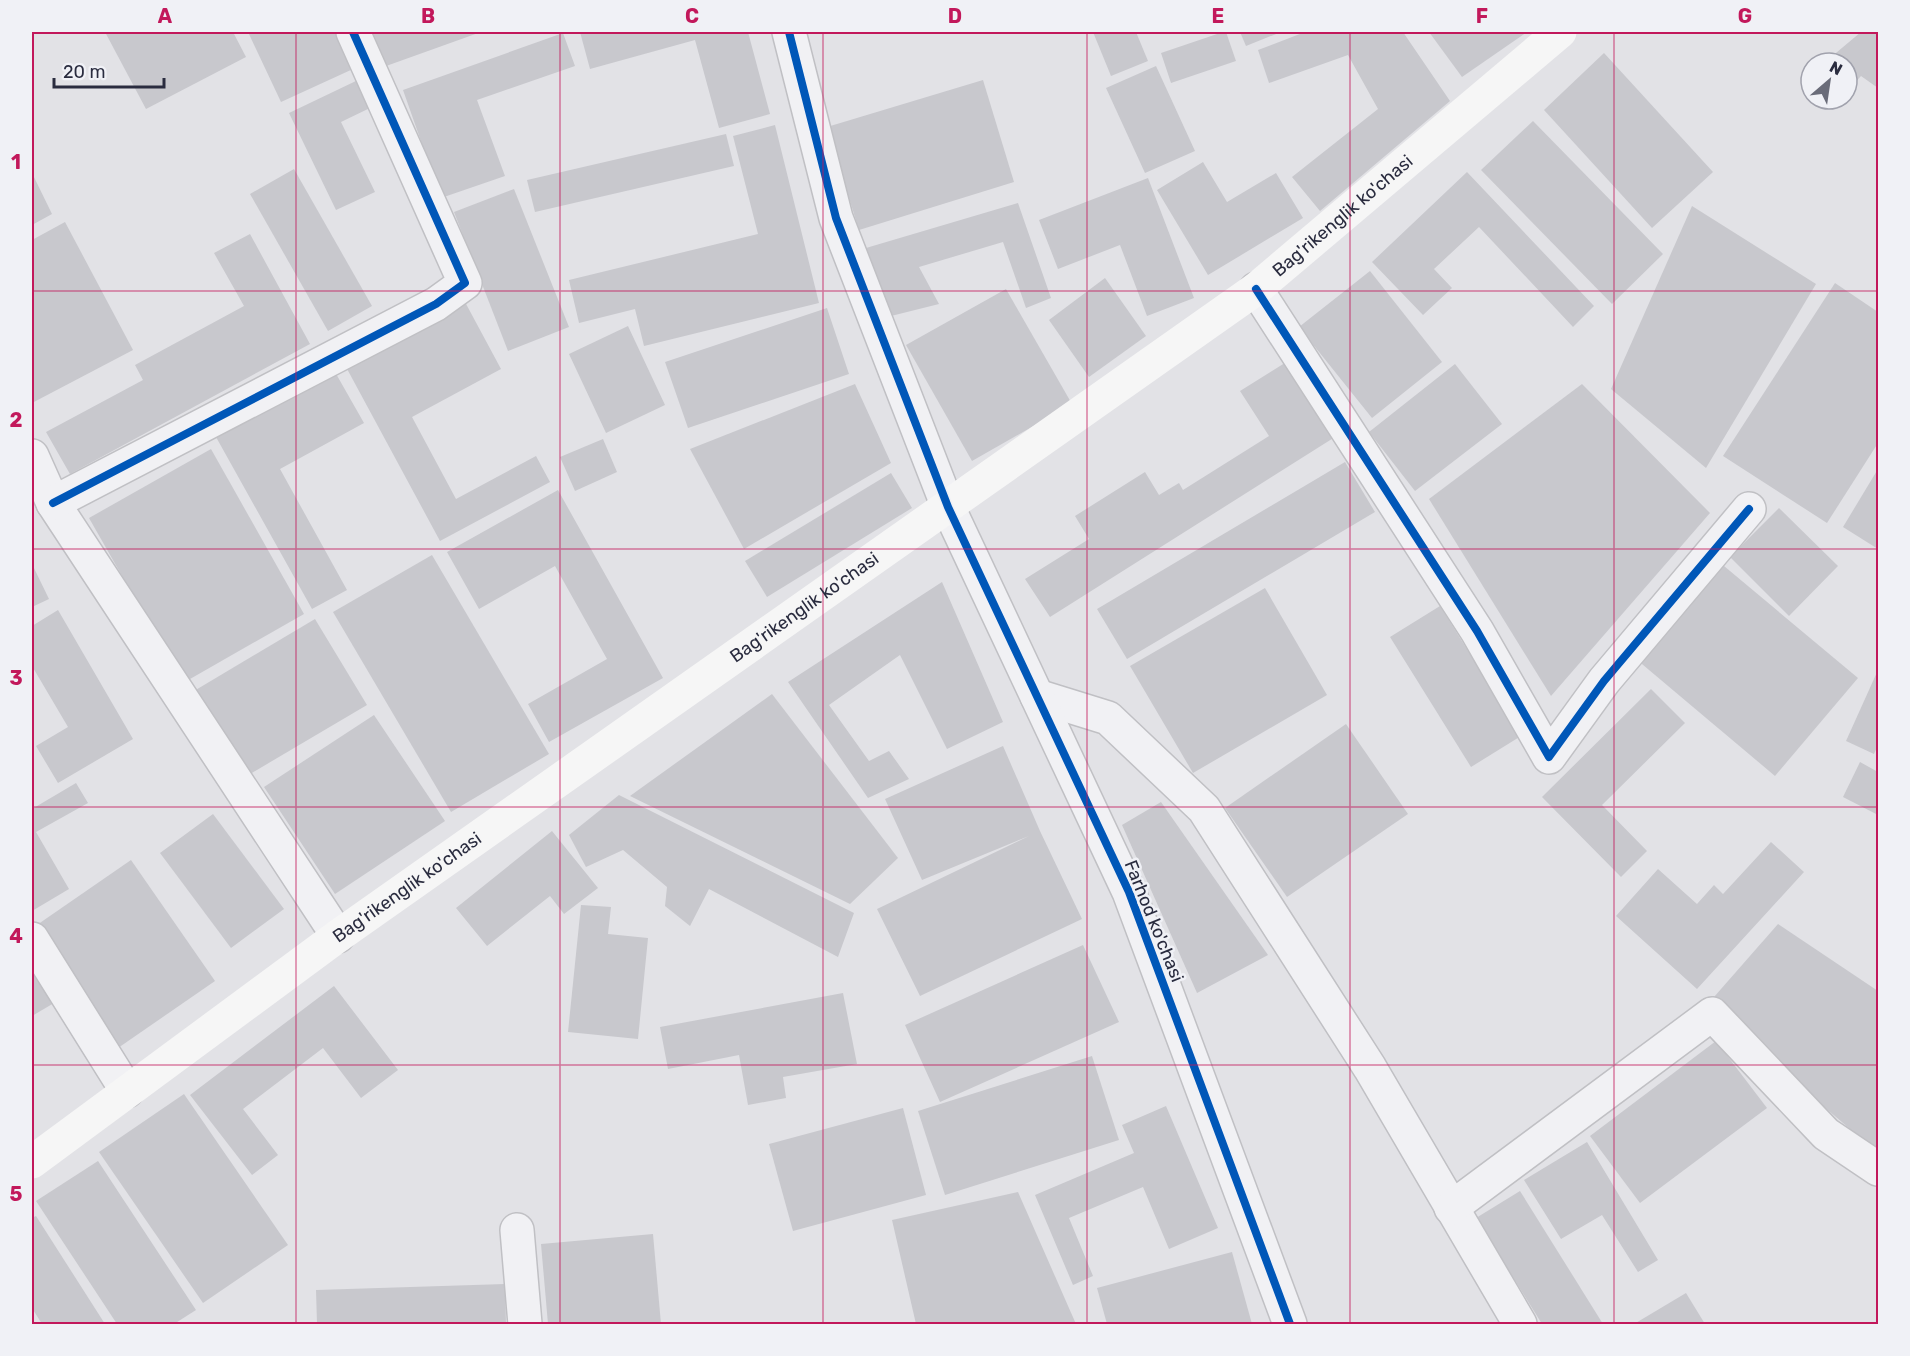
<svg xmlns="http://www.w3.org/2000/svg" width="1910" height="1356" font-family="Rubik,sans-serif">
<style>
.building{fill:#c8c8cd}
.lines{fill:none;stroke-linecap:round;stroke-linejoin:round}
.minor-casing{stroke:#c0c0c4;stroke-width:36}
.tertiary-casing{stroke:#c0c0c4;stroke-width:36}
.minor{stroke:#f1f1f4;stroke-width:33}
.tertiary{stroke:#f1f1f4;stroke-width:33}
.secondary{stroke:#f6f6f6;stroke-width:33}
.cycleway-casing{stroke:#f0f1f6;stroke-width:11}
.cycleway{stroke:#0057b8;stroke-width:8}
.grid{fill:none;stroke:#c2185b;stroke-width:1.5;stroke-opacity:0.55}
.labels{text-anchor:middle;stroke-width:5;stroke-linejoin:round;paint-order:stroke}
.street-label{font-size:18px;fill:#2a2c3f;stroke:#f0f1f6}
.neatline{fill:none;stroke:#c2185b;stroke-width:2}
.grid-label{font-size:20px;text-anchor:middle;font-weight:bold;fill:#c2185b}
</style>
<rect width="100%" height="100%" fill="#e2e2e6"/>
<g class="building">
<path d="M105,32H233L246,57L146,109Z"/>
<path d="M248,32H335L353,69L281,102Z"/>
<path d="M361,32H481L375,70Z"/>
<path d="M580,32H748L770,114L719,128L695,40L590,69Z"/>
<path d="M1093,32H1136L1148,61L1111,76Z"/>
<path d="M1223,32H1226L1236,61L1171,83L1161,53Z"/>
<path d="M1240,32H1281L1246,46Z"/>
<path d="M1305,32H1403L1450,101L1320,211L1292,177L1378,109L1348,55L1269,83L1258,50Z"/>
<path d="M1429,32H1527L1462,77Z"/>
<path d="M1861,32H1878V88L1861,76L1847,91V63H1824Z"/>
<path d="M563,33L575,66L477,100L505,176L441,198L403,90Z"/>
<path d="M1604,53L1713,172L1652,228L1544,110Z"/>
<path d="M1156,66L1195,151L1145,173L1106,88Z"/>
<path d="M358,80L372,107L341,122L375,192L336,210L289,113Z"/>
<path d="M983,80L1014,182L859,230L827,127Z"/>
<path d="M1820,99H1839L1829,109Z"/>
<path d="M1533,121L1663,254L1612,304L1481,170Z"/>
<path d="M775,125L819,303L644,346L635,309L579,323L569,280L758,234L733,136Z"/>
<path d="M726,134L734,166L535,212L527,180Z"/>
<path d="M1203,162L1227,202L1276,173L1303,218L1208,275L1157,190Z"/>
<path d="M294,169L372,306L328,331L250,194Z"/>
<path d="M1467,172L1594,306L1573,327L1479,227L1434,269L1452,288L1423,315L1372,262Z"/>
<path d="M32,173L52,214L32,225Z"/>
<path d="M1148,178L1194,298L1147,316L1120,245L1058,269L1039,220Z"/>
<path d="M514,189L569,327L508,351L454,212Z"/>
<path d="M1018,203L1051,298L1026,308L1003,242L919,267L939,304L891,316L866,248Z"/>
<path d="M1692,206L1816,284L1706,468L1611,389Z"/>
<path d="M65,222L133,350L32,403V240Z"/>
<path d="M250,234L310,344L70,474L46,432L143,380L135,365L244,306L214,253Z"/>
<path d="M1370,271L1442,362L1372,418L1299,327Z"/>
<path d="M1105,278L1146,336L1089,377L1049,320Z"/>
<path d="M1835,283L1878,312V443L1827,523L1723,456Z"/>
<path d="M1006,289L1072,404L972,461L906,345Z"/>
<path d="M465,302L501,369L412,417L456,499L536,456L550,482L440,541L346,367Z"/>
<path d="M827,308L849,374L688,428L665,362Z"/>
<path d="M628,326L665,405L606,433L569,354Z"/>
<path d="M1288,361L1335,437L1050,617L1025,579L1089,539L1075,516L1145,472L1159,495L1179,483L1183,490L1269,436L1240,391Z"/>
<path d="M1455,364L1502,424L1415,491L1369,432Z"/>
<path d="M335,372L364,423L280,469L347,590L312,609L216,437Z"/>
<path d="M855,384L891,463L744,549L690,449Z"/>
<path d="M1582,384L1710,513L1551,696L1429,499Z"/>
<path d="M603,439L617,472L575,491L560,457Z"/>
<path d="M211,449L304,614L183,683L89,518Z"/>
<path d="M1345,462L1375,512L1127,659L1097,609Z"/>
<path d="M1878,469V549L1843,527Z"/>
<path d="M891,473L912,508L767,597L745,561Z"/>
<path d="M558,490L663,678L549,742L528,704L607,659L555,566L479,609L447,552Z"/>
<path d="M1779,508L1838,566L1789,616L1730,557Z"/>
<path d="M432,555L549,754L451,812L333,612Z"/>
<path d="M1718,561L1858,678L1775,776L1636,659Z"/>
<path d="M32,564L49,599L32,607Z"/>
<path d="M942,582L1003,722L947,749L900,655L829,705L869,761L889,751L909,779L868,798L788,682Z"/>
<path d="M1265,588L1327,695L1193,773L1130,666Z"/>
<path d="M1440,606L1521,736L1471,767L1390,637Z"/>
<path d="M58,610L133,739L58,783L36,746L68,727L32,666V626Z"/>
<path d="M315,619L367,705L245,777L194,691Z"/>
<path d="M1878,670V745L1874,754L1846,741Z"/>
<path d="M1651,689L1685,723L1602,805L1647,851L1621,877L1542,797Z"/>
<path d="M772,694L898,858L850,904L630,796Z"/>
<path d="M374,715L445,821L335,894L264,787Z"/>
<path d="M1346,724L1408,814L1287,897L1225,808Z"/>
<path d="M1003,746L1040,831L1082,919L920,996L877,909L1029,836L922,880L885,799Z"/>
<path d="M1860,762L1878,772V815L1843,797Z"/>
<path d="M76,783L88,803L36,832L69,889L32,911V809Z"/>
<path d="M619,795L854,913L838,957L709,889L690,926L665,906L667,887L623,850L586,867L569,835Z"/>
<path d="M1161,802L1268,955L1197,993L1122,825Z"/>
<path d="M213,814L284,909L231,948L160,853Z"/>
<path d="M552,831L598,888L564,914L550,896L487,946L456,908Z"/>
<path d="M1771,842L1804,872L1697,989L1616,916L1658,869L1697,904L1714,885L1723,894Z"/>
<path d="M131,860L215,981L118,1048L34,927Z"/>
<path d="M581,905L611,907L608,934L648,938L638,1039L568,1032Z"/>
<path d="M1778,924L1878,991V1153L1765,1056L1714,997Z"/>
<path d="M1083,945L1119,1022L940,1102L905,1025Z"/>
<path d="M32,964L54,1003L32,1016Z"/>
<path d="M334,986L398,1070L361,1098L323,1048L243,1109L278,1155L252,1175L190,1095Z"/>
<path d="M843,993L857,1064L783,1077L786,1098L748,1105L739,1055L668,1069L660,1027Z"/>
<path d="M1716,1041L1767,1108L1640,1203L1590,1136Z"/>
<path d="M1092,1056L1119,1140L945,1195L918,1111Z"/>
<path d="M184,1094L288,1245L203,1303L99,1152Z"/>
<path d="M1166,1106L1218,1228L1169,1249L1143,1187L1069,1218L1093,1276L1073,1285L1035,1195L1134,1153L1122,1125Z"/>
<path d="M903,1108L926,1195L793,1231L769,1144Z"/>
<path d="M1587,1142L1658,1260L1638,1272L1602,1215L1561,1239L1524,1180Z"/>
<path d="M98,1161L196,1310L174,1324H117L36,1201Z"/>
<path d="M1520,1191L1603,1324H1542L1476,1218Z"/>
<path d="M1018,1192L1076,1324H916L892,1220Z"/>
<path d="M36,1216L105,1324H42L32,1308V1218Z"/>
<path d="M653,1234L661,1324H548L541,1244Z"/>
<path d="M1232,1252L1252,1324H1107L1097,1288Z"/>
<path d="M505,1284L506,1324H317L316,1290Z"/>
<path d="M1686,1293L1705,1324H1634Z"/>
</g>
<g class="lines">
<g class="minor-casing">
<g id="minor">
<path d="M789,32L836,218L948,507"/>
<path d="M1256,289L1477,631L1549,757L1604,681L1749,509"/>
<path d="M32,456L53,503L338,936"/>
<path d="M53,503L436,304L465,283L353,32"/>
<path d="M1037,696L1108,718L1204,809L1370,1068L1520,1324"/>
<path d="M32,939L127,1091"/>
<path d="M1451,1208L1712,1014L1826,1134L1878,1169"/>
<path d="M517,1230L525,1324"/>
</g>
</g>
<g class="tertiary-casing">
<path id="tertiary" d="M948,507L1129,892L1290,1324"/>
</g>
<use href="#minor" class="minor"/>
<use href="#tertiary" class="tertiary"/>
<path class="secondary" id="s1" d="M32,1162L338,936L1256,289L1560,32"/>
<g class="cycleway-casing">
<g id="cycleway">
<path d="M789,32L836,218L948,507L1129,892L1290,1324"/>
<path d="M1256,289L1477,631L1549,757L1604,681L1749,509"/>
<path d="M53,503L436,304L465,283L353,32"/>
</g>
</g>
<use href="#cycleway" class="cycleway"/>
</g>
<path class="grid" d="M296,32V1324M560,32V1324M823,32V1324M1087,32V1324M1350,32V1324M1614,32V1324M32,291H1878M32,549H1878M32,807H1878M32,1065H1878"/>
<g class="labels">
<g class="street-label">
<text dy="6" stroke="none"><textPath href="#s1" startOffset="1617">Bag'rikenglik ko'chasi</textPath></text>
<text dy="6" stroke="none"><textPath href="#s1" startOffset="951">Bag'rikenglik ko'chasi</textPath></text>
<text dy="6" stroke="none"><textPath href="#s1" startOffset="465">Bag'rikenglik ko'chasi</textPath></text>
<text transform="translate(1154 921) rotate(68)" y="6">Farhod ko'chasi</text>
</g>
</g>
<rect width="1910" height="1356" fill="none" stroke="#f0f1f6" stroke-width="66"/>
<g transform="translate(1829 81) rotate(29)"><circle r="28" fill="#f0f1f6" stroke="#a1a2ad" stroke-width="1.5"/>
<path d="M0-4.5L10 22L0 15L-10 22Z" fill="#6a6c79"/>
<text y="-9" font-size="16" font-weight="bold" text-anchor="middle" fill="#2a2c3f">N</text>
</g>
<path d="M54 78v9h110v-9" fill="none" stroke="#2a2c3f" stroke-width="3"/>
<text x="63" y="78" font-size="18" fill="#2a2c3f" stroke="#f0f1f6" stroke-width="4.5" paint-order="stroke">20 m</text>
<rect x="33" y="33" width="1844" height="1290" class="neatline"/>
<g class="grid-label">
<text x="165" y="23">A</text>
<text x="428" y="23">B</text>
<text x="692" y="23">C</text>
<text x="955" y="23">D</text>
<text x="1218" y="23">E</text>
<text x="1482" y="23">F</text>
<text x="1745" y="23">G</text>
<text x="16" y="169">1</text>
<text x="16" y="427">2</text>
<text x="16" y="685">3</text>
<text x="16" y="943">4</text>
<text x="16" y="1201">5</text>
</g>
</svg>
